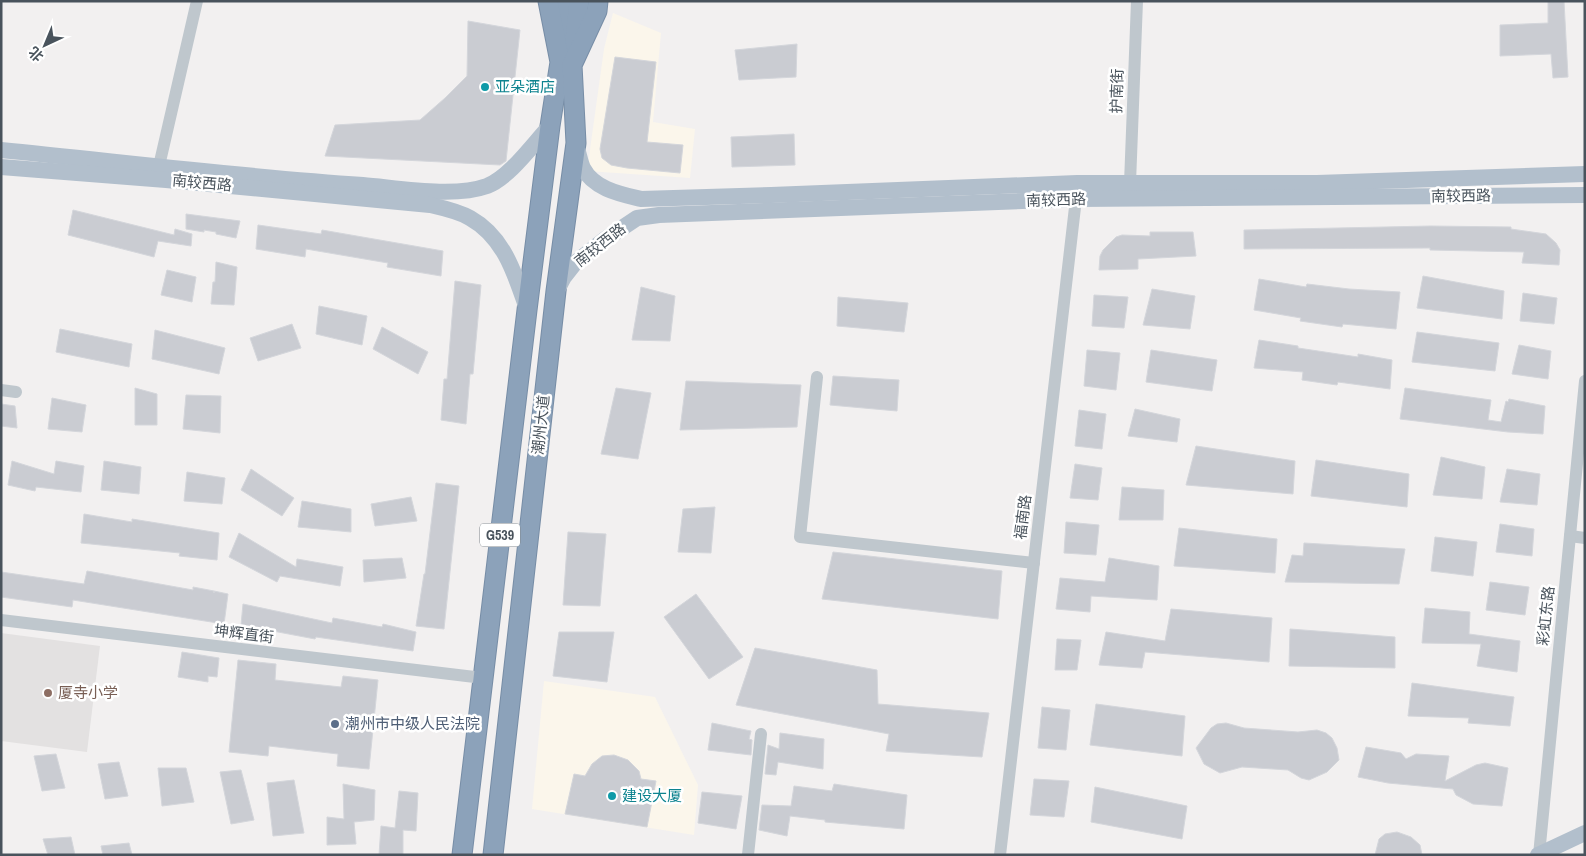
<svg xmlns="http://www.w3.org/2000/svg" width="1586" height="856" font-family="'Archivo Narrow','Noto Sans SC',sans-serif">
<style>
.commercial{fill:#fbf6eb}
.education{fill:#e3e1e1}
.building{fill:#caccd2;stroke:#d4d6db}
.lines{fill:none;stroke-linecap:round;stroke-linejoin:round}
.highway-casing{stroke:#778da6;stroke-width:21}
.minor{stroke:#bfc7cd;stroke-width:12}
.major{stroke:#b2bfcc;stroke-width:16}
.highway{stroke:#8ca2ba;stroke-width:19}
.culture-dot{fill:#0f9aa8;stroke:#fff;stroke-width:2}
.education-dot{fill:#8d6e63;stroke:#fff;stroke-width:2}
.service-dot{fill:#5c6f8a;stroke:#fff;stroke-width:2}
.labels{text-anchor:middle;stroke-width:5;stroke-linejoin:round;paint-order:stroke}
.shield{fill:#fff;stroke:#80878d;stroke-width:1}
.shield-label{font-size:14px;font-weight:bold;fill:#49535c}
.culture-label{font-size:15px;fill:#0d838f;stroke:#fff;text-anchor:start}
.street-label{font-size:15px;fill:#49535c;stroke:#fff}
.education-label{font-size:15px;fill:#785e54;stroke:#fff;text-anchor:start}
.service-label{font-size:15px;fill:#4e5e75;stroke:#fff;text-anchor:start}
</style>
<rect width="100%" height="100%" fill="#f2f0f0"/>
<g class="commercial">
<path d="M613,13L661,33L653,122L695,129L690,178L587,171L604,49Z"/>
<path d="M544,681L655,697L698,785L694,835L532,809Z"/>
</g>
<path class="education" d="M1,633L100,646L87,752L1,741Z"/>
<g class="building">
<path d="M1548,1H1564L1568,77L1553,78L1551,54L1500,56V25L1548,23Z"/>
<path d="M468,21L520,30L506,161L500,165L325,156L335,125L420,120L445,98L467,76Z"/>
<path d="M797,44L796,77L739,80L735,50Z"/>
<path d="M615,57L656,62L647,142L683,145L680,173L627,168L611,165L602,158L600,149Z"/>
<path d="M794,134L795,165L732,167L731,137Z"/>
<path d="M73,210L174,235L175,229L192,234L191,246L158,241L154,257L68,235Z"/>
<path d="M186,214L240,221L236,238L216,234V232L204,230V232L186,229Z"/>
<path d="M258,225L321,234L322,230L443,251L441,276L387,267L388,263L306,249L305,257L256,249Z"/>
<path d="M1430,226L1511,227V229L1546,234L1556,243L1560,250L1559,265L1522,263L1524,252L1430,250V248L1244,249V230Z"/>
<path d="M1150,232H1193L1196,256L1138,259V269L1099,270L1100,256L1103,250L1116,237L1122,235L1150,236Z"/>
<path d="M216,262L237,267L234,305L211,304L213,282H215Z"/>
<path d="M167,270L196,277L192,302L161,295Z"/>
<path d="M1423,276L1504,291L1502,319L1417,308Z"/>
<path d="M1259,279L1306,287L1307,284L1349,289L1400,292L1396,329L1343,324L1342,327L1300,321L1301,318L1254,310Z"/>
<path d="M455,281L481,285L473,374H470L466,424L441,420L444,379H447Z"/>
<path d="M641,287L675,296L670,341L632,340Z"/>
<path d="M1152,289L1195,296L1190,329L1143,325Z"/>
<path d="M1523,293L1557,298L1554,324L1520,321Z"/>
<path d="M1094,295L1128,297L1124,328L1092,326Z"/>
<path d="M838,297L908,303L904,332L837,326Z"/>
<path d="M319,306L367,316L362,345L316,334Z"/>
<path d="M292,324L301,348L258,361L250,338Z"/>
<path d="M382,327L428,352L418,374L373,349Z"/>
<path d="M60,329L132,344L129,367L56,352Z"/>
<path d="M155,330L225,348L219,374L152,359Z"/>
<path d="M1417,332L1499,343L1495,371L1412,362Z"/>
<path d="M1259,340L1298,346V348L1358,357V354L1392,360L1390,389L1338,382L1337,385L1302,380L1303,372L1254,368Z"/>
<path d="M1519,345L1551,351L1548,379L1512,374Z"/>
<path d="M1087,350L1120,353L1116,390L1084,386Z"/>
<path d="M1151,350L1217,360L1212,391L1146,382Z"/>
<path d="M833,376L899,380L897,411L830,405Z"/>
<path d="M686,381L801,385L797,427L680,430Z"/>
<path d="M135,388L157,394V425H135Z"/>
<path d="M616,388L651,393L638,459L601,454Z"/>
<path d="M1405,388L1491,400L1488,420L1501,422L1506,401L1508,402L1509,399L1545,406L1543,434L1508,432L1400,419Z"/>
<path d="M186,395L221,396L220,433L183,429Z"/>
<path d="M52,398L86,405L82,432L48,429Z"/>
<path d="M1,404L15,406L17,428L1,426Z"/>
<path d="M1135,409L1180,419L1177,442L1128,436Z"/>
<path d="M1079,410L1106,414L1102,449L1075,446Z"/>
<path d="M1196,446L1295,461L1293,494L1186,485Z"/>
<path d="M1441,457L1485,467L1482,499L1433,495Z"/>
<path d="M1316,460L1409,474L1407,507L1311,496Z"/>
<path d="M12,461L54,474L56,461L84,466L81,492L36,487L35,491L8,485Z"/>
<path d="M104,461L141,467L139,494L101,490Z"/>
<path d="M1075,464L1102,468L1098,500L1070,498Z"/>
<path d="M251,469L294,498L282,516L241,490Z"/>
<path d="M1507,469L1540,474L1537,505L1500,502Z"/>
<path d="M187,472L225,478L222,504L184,501Z"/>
<path d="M436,483L459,486L444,629L416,626L424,574H425Z"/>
<path d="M1122,487L1164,490L1163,520H1119Z"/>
<path d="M411,497L417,521L375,526L371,504Z"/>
<path d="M302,501L351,509V532L298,527Z"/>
<path d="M715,507L711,553L678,552L683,509Z"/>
<path d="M84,514L132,522V519L219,533L217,560L179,556L180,553L81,543Z"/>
<path d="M1066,522L1099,525L1096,555L1064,553Z"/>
<path d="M1500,524L1534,529L1532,556L1496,552Z"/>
<path d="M1179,528L1277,539L1275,573L1174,566Z"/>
<path d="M568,532L606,534L600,606L563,605Z"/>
<path d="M239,533L296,567L297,559L343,567L340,586L280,576L277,582L229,557Z"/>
<path d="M1435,537L1477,542L1473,576L1431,571Z"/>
<path d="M1304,543L1405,549L1399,584L1285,582L1292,555L1303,556Z"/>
<path d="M833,552L1002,571L998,619L822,599Z"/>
<path d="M402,558L406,578L364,582L363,560Z"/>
<path d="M1109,558L1159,566L1157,600L1091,596L1090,612L1056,609L1060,578L1105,582Z"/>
<path d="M87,571L193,590V587L214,591V593V591L228,594L224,624L73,600L72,607L1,597V572L84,584Z"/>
<path d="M1490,582L1529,587L1525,615L1486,610Z"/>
<path d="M696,594L743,657L709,679L664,617Z"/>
<path d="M243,604L332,623L333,618L382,627L383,624L416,632L413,651L316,637L315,639L241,625Z"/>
<path d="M1425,608L1470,612L1469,634L1520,641L1517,672L1477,666L1481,644L1422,643Z"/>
<path d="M1171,609L1272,618L1269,662L1145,652L1142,668L1099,665L1106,632L1165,641Z"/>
<path d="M1290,629L1395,637V668L1289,666Z"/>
<path d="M559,632H614L607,682L553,676Z"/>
<path d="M1057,639L1081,640L1077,670H1055Z"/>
<path d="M755,648L877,670L878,704L989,713L982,757L886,751L889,734L736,705Z"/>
<path d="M182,652L219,658L217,677L208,676V682L178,677Z"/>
<path d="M238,660L276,664L275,680L341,687L343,676L378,680L369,769L337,766L338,754L269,746L268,756L229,752Z"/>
<path d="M1412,683L1514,697L1510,726L1468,723L1469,718L1408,716Z"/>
<path d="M1096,704L1185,716L1182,756L1090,745Z"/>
<path d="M1042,707L1070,710L1066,750L1038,748Z"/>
<path d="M712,723L751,731L749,739L752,740L751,755L708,750Z"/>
<path d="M1226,723L1244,728L1298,732L1317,730L1326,733L1332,738L1337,748L1339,760L1327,772L1309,780L1301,778L1288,770L1242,767L1220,773L1204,764L1196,748L1211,728L1217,724Z"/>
<path d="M780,733L824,739L823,769L778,762L776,775L765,774L768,745L779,749Z"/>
<path d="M1366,747L1401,753L1406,759L1416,754L1449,756L1445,781L1476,765L1485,763L1508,768L1502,806L1473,804L1456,795L1453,789L1388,783L1358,777Z"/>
<path d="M56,754L65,788L42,791L34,756Z"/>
<path d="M614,755L628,760L639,771L641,779L656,781L647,827L565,814L574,774L585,776L592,764L602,756Z"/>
<path d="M119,762L128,796L105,799L98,764Z"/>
<path d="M158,768H186L194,802L162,806Z"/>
<path d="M241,770L254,820L231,824L220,772Z"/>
<path d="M1034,779L1069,781L1064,817L1030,815Z"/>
<path d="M294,780L304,833L273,836L267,783Z"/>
<path d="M343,784L375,790L374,820L354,822L356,844L327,845V817L344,819Z"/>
<path d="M834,784L907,795L904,829L825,822V820L790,816L787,836L759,830L762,805L791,806L794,786L832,791Z"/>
<path d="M1095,787L1187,806L1182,839L1091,822Z"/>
<path d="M399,791L418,793L416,831L403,830V855H379L381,826L395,828Z"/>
<path d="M702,792L742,796L736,829L698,823Z"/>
<path d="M1397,832L1411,837L1420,845L1422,855H1375L1379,839L1385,834Z"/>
<path d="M71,837L75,855H48L43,839Z"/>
<path d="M129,843L132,855H103L101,846Z"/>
</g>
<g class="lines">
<g class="highway-casing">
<g id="highway">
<path d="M562,42L565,1"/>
<path d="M574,50L579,1"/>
<path d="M462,855L527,310L550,126L560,62L548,1"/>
<path d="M493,855L556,291L576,143L572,65L597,11L598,1"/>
</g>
</g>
<g class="minor">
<path d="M159,166L197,1"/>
<path d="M1130,183L1137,1"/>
<path d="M817,377L800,537L1034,563"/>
<path d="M1,390L16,392"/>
<path d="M1570,536L1585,538"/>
<path d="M1,620L483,678"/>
<path d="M748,855L761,734"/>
<path d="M1000,855L1077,190"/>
<path d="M1539,855L1585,381"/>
</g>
<g class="major">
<path d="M576,146C579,153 580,162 583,168C594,189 620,194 641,199L771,195L1077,183H1317L1585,174"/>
<path d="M1,150C122,162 242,177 363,185C399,188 454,198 487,186C510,177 533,144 550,126"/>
<path d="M1,167L166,180L430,205C443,208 458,211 470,218C504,237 515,274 527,309"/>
<path d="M557,290L564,277L575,263L604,240L637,218L659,215L1076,199L1585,195"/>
<path d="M1538,855L1585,833"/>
</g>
<use href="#highway" class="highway"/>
</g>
<g class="culture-dot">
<circle cx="485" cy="87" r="5"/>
<circle cx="612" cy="796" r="5"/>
</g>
<circle class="education-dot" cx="48" cy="693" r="5"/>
<circle class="service-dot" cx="335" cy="724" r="5"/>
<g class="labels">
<rect class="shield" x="480" y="523.5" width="40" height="23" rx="4"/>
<g class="shield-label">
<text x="500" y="540">G539</text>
</g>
<g class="culture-label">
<text x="495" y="92">亚朵酒店</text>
<text x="622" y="801">建设大厦</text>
</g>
<g class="street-label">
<text transform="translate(1117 91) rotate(-88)" y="5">护南街</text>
<text transform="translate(202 183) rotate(5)" y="5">南较西路</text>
<text transform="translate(1461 196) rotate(-1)" y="5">南较西路</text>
<text transform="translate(1056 200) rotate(-2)" y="5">南较西路</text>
<text transform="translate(600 245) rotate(-38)" y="5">南较西路</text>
<text transform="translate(541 425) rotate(-84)" y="5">潮州大道</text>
<text transform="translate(1023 517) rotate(-83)" y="5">福南路</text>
<text transform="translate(1546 616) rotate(-84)" y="5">彩虹东路</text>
<text transform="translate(244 634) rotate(7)" y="5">坤辉直街</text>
</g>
<g class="education-label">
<text x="58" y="698">厦寺小学</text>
</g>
<g class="service-label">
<text x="345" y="729">潮州市中级人民法院</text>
</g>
</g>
<rect width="1586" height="856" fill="none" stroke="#49535c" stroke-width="5"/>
<g transform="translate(45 45) rotate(224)" stroke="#ffffff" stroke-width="4" paint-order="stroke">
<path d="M0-4L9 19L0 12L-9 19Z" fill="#49535c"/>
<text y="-8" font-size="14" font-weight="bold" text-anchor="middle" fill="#49535c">北</text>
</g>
</svg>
